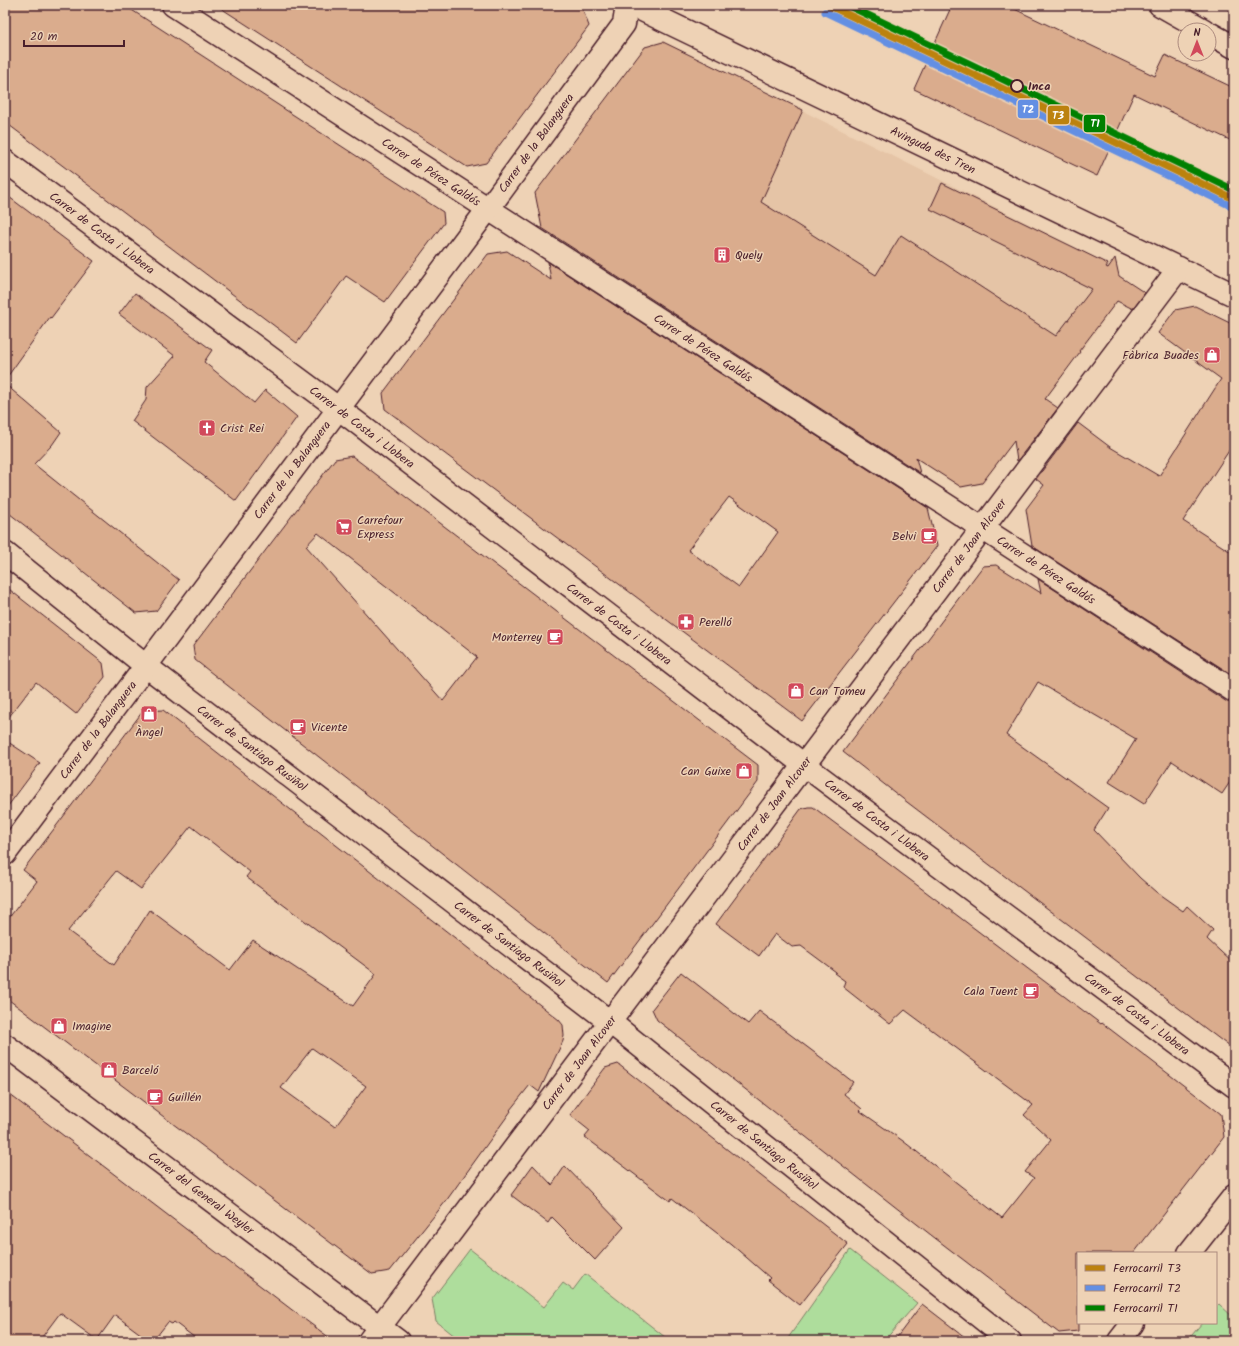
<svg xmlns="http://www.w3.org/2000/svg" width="1239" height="1346" font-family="Kalam,sans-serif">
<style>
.built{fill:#e5c4a6}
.green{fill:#aedd9c;stroke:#7c7e64}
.building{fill:#daac8d;stroke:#4a1f2b;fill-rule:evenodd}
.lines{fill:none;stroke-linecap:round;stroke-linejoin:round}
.minor-casing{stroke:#4a1f2b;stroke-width:25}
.secondary-casing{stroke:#4a1f2b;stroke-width:25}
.minor{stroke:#eed2b5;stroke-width:22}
.secondary{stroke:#eed2b5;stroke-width:22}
.rail-1-casing{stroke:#eed2b5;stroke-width:10}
.rail-2-casing{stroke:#eed2b5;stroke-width:10}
.rail-3-casing{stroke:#eed2b5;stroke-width:10}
.rail-1{stroke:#bc820f;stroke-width:7}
.rail-2{stroke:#638fe3;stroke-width:7}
.rail-3{stroke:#008000;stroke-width:7}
.stop-dot{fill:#eed2b5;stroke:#4a1f2b;stroke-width:2}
.labels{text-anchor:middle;stroke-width:3;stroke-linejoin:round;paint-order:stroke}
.stop-label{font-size:12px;font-weight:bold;fill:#4a1f2b;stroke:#eed2b5;text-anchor:start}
.street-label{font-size:12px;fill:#4a1f2b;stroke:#eed2b5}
.poi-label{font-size:12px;fill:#4a1f2b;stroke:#eed2b5;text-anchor:start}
.line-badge{stroke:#eed2b5;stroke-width:1.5}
.badge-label{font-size:11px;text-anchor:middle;font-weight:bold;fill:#fff}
</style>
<rect width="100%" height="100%" fill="#eed2b5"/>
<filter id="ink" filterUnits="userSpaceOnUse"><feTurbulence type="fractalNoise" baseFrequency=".025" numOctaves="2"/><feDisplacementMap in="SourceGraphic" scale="8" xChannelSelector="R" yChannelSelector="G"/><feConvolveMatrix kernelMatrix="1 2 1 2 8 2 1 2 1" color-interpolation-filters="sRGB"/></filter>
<g filter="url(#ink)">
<path class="built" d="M663,41L1109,264L1120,276L1123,289L1118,301L983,484L961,488L539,218L535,193L644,47Z"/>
<g class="green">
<path d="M470,1249L544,1307L563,1283L573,1290L585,1274L670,1341H461L436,1321L432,1299Z"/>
<path d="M850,1250L917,1303L884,1341H786Z"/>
<path d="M1219,1304L1234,1318V1341H1187L1202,1323H1216V1307Z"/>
</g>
<g class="building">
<path d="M5,5H124L443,212L444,223L385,302L346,276L297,343L5,122Z"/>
<path d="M216,5H581L589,26L486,163L467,167Z"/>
<path d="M952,5H1006L1155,76L1165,55L1234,88V142L1134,94L1097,176L914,89Z"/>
<path d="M663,42L803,110L761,202L876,275L901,235L1056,336L1092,289L930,209L942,183L1108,264L1106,267L1108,268L1115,258L1119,276L1145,293L1133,309L1117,301L1079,351L1080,352L1045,399L1058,408L1017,461L1014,441L982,483L961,487L916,458L920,473L542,228L535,193L645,47Z"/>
<path d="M5,194L94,261L51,318L50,317L5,380Z"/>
<path d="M507,251L551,280L548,262L928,508L937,546L802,721L385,409L383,393L488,254ZM729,497L778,532L739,587L688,550Z"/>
<path d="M135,293L212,350L204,362L254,403L265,390L297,417L236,501L132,421L146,400L147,387L175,356L119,314Z"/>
<path d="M1195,306L1234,325V443L1183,521L1234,554V676L1032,546L1026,509L1044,485L1036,479L1078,423L1110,447L1159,476L1221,379L1158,333L1175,310Z"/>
<path d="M5,384L61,432L52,445L34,464L179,580L156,611L136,613L5,510Z"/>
<path d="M352,456L758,765V782L608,983L195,660L193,646L335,459ZM318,533L477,657L443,701L306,546Z"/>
<path d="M996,565L1041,593L1038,579L1227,702L1234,703V776L1222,794L1172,761L1144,804L1109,782L1136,739L1038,682L1006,735L1108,808L1094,830L1140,878L1156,892L1183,911L1187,906L1213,930L1207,939L1234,964V1050L903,799L843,752L983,566Z"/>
<path d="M5,586L103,663L105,677L76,714L36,682L5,722Z"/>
<path d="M163,710L482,959L559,1020L563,1025L564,1036L563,1041L539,1092L530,1085L510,1110L511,1111L446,1201L390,1271L372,1274L5,997V923L37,881L23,870L143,711ZM191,826L250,872L246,877L376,974L353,1006L253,940L230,970L150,910L114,965L68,931L116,871L141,889ZM312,1048L366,1086L335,1127L281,1088Z"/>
<path d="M5,740L40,763L5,810Z"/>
<path d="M808,807H813L844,830L1101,1024L1102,1023L1221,1114L1224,1137L1134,1253H1078V1331L1059,1333L931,1235L657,1020L652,1009L681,972L748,1024L759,1011L835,1068L853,1082L844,1094L862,1109L860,1111L903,1141L1002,1218L1034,1178L1025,1172L1051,1140L1024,1115L1033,1105L905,1010L890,1024L843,987L845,981L834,973L836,972L801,946L792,947L775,934L759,956L716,924L801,809Z"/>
<path d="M618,1064L848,1244L800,1305L768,1280L770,1278L731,1244L672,1198L670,1201L585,1137L590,1131L570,1115L605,1068Z"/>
<path d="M5,1091L300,1316L334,1341H199L174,1322L172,1324L168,1322L153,1341H150L115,1315L97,1340L60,1313L39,1341H5Z"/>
<path d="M533,1165L552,1185L565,1166L624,1227L595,1260L552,1217L548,1223L511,1195Z"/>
<path d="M922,1304L970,1341H894Z"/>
</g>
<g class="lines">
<g class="minor-casing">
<g id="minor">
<path d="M173,5L1234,691"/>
<path d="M632,5L1234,295"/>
<path d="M5,161L338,408L804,765L1234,1086"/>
<path d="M5,553L146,666L610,1022L1010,1341"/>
<path d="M5,854L488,209L624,24L627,5"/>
<path d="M5,1045L398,1341"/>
<path d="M369,1341L1179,268"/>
</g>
</g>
<g class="secondary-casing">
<g id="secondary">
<path d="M1160,5L1204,30"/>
<path d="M1209,33L1234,47"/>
<path d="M1189,1253L1234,1196"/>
<path d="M1119,1341L1133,1323"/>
</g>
</g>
<use href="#minor" class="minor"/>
<use href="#secondary" class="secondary"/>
<g class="rail-1-casing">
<path id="rail-1" d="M828,5L1234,199"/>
</g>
<g class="rail-2-casing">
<path id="rail-2" d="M825,12L1231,206"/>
</g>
<g class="rail-3-casing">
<path id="rail-3" d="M847,5L1234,190"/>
</g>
<use href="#rail-1" class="rail-1"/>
<use href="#rail-2" class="rail-2"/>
<use href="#rail-3" class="rail-3"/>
</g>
</g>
<defs>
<g id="building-square" transform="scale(0.9)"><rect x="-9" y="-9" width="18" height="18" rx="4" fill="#d1495b" stroke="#eed2b5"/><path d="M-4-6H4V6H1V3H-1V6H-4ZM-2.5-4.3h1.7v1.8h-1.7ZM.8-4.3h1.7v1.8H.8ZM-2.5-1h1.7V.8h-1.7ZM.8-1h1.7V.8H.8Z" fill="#fff"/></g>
<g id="shop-square" transform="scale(0.9)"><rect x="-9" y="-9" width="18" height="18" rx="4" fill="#d1495b" stroke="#eed2b5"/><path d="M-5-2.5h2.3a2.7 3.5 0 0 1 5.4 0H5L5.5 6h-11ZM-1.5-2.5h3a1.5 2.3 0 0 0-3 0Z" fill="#fff"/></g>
<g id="church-square" transform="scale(0.9)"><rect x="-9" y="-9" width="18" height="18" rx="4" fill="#d1495b" stroke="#eed2b5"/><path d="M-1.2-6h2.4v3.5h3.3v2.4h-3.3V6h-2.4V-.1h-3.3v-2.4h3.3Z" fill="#fff"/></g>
<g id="supermarket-square" transform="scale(0.9)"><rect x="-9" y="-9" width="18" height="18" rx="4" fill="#d1495b" stroke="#eed2b5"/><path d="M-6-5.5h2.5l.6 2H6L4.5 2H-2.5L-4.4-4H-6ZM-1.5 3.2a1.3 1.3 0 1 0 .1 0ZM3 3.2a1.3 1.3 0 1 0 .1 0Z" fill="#fff"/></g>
<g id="cafe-square" transform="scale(0.9)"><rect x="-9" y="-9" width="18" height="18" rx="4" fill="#d1495b" stroke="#eed2b5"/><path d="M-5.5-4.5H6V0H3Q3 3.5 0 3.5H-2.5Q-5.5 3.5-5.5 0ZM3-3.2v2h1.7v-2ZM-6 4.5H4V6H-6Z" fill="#fff"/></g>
<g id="pharmacy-square" transform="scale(0.9)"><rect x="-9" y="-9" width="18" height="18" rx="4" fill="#d1495b" stroke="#eed2b5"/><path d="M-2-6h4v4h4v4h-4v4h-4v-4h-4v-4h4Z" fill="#fff"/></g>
</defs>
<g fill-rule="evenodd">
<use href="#building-square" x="722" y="255"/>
<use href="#shop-square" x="1212" y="355"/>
<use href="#church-square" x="207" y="428"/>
<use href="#supermarket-square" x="344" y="527"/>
<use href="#cafe-square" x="929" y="536"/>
<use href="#pharmacy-square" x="686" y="622"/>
<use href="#cafe-square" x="555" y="637"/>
<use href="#shop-square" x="796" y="691"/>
<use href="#shop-square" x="149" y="714"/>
<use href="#cafe-square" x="298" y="727"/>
<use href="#shop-square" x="744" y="771"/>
<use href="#cafe-square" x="1031" y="991"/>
<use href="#shop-square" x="59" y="1026"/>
<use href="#shop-square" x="109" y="1070"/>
<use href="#cafe-square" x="155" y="1097"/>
</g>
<circle class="stop-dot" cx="1017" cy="86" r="6"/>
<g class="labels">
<g class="stop-label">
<text x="1028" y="90">Inca</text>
</g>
<g class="street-label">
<text transform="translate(536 143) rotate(-54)" y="4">Carrer de la Balanguera</text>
<text transform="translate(933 150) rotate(26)" y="4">Avinguda des Tren</text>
<text transform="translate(431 172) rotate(33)" y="4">Carrer de Pérez Galdós</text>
<text transform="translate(102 233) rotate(37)" y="4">Carrer de Costa i Llobera</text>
<text transform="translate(703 348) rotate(33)" y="4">Carrer de Pérez Galdós</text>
<text transform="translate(362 427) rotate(37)" y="4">Carrer de Costa i Llobera</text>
<text transform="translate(292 470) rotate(-53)" y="4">Carrer de la Balanguera</text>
<text transform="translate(969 546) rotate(-53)" y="4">Carrer de Joan Alcover</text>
<text transform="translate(1046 570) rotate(33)" y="4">Carrer de Pérez Galdós</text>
<text transform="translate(619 624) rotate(37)" y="4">Carrer de Costa i Llobera</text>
<text transform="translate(98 730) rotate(-53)" y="4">Carrer de la Balanguera</text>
<text transform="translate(252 748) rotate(37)" y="4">Carrer de Santiago Rusiñol</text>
<text transform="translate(774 804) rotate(-53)" y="4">Carrer de Joan Alcover</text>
<text transform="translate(877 820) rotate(37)" y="4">Carrer de Costa i Llobera</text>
<text transform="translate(509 944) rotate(37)" y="4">Carrer de Santiago Rusiñol</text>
<text transform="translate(1137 1014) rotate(37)" y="4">Carrer de Costa i Llobera</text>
<text transform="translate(579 1063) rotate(-53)" y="4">Carrer de Joan Alcover</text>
<text transform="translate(764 1145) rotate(39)" y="4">Carrer de Santiago Rusiñol</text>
<text transform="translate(201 1193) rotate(37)" y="4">Carrer del General Weyler</text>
</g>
<g class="poi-label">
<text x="735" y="259">Quely</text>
<text x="1199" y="359" text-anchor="end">Fàbrica Buades</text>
<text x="220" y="432">Crist Rei</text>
<text x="357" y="524">Carrefour<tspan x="357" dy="14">Express</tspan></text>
<text x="916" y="540" text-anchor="end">Belvi</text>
<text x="699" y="626">Perelló</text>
<text x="542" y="641" text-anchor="end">Monterrey</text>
<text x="809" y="695">Can Tomeu</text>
<text x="311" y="731">Vicente</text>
<text x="149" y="736" text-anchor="middle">Àngel</text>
<text x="731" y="775" text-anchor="end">Can Guixe</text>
<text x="1018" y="995" text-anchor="end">Cala Tuent</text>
<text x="72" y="1030">Imagine</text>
<text x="122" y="1074">Barceló</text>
<text x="168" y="1101">Guillén</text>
</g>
</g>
<g class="line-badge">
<rect x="1017" y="99" width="22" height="20" rx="4" fill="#638fe3"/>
<rect x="1047" y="105" width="23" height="20" rx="4" fill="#bc820f"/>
<rect x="1083" y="114" width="23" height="19" rx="4" fill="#008000"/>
</g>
<g class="badge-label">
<text x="1028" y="113">T2</text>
<text x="1058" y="119">T3</text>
<text x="1095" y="127">T1</text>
</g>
<rect width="1239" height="1346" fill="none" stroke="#eed2b5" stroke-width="20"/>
<rect x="10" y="10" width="1219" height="1326" fill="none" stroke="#4a1f2b" stroke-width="1.5" filter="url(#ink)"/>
<rect x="1077" y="1252" width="140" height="72" fill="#eed2b5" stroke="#ac8a7e"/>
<rect x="1085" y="1265" width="20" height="6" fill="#bc820f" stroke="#ac8a7e"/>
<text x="1113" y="1272" font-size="12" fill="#4a1f2b">Ferrocarril T3</text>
<rect x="1085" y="1285" width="20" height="6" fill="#638fe3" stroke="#ac8a7e"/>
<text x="1113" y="1292" font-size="12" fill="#4a1f2b">Ferrocarril T2</text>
<rect x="1085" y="1305" width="20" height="6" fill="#008000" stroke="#ac8a7e"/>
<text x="1113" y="1312" font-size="12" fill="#4a1f2b">Ferrocarril T1</text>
<g transform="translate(1197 42)"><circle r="19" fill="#eed2b5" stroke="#ac8a7e"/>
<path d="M0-3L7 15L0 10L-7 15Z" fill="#d1495b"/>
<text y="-6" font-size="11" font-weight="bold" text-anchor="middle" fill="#4a1f2b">N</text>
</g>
<path d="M24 40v6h100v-6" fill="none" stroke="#4a1f2b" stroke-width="2"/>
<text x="30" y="40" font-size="12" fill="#4a1f2b" stroke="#eed2b5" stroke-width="3" paint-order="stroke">20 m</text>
</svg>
